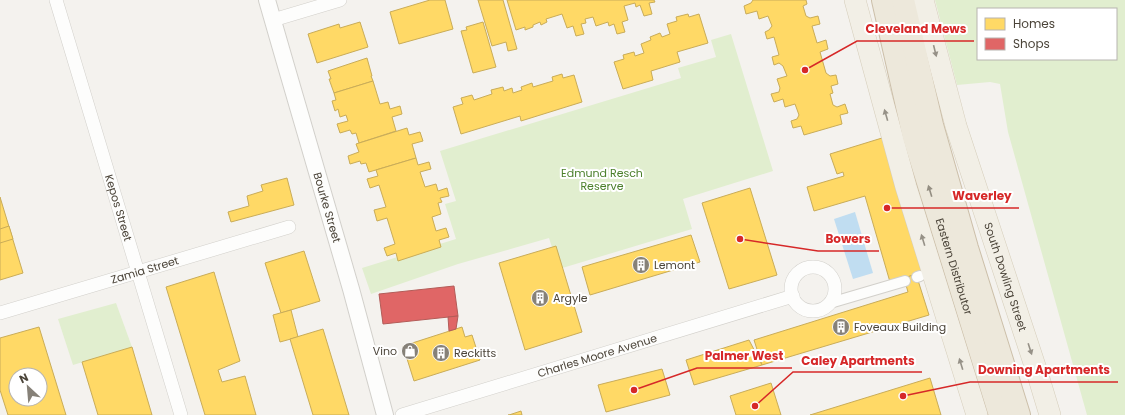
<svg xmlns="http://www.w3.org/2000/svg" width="1125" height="415" font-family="Poppins,sans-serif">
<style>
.green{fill:#e1eecf;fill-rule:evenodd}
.water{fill:#c0ddf1}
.homes{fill:#ffd966;stroke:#c9ac58;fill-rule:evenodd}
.shops{fill:#e06666;stroke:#b35c58}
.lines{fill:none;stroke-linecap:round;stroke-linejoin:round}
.pedestrian-casing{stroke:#d2d0cb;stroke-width:12}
.minor-casing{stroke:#d2d0cb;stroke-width:14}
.tertiary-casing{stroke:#d2d0cb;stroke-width:18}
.primary-casing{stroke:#d6cebb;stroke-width:22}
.motorway-casing{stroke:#ccbfa9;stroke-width:24}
.pedestrian{stroke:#fdfdfc;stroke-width:10}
.minor{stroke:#fdfdfc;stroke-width:13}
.tertiary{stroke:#fdfdfc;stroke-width:16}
.primary{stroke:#f2efe6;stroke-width:21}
.motorway{stroke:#ede8db;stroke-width:22}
.oneway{fill:#969187}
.oneway2{fill:#948e82}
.labels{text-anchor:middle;stroke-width:4;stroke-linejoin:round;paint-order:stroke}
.park-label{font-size:11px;fill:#4a7f2a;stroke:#fff}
.street-label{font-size:11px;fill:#4b4439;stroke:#fff}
.poi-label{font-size:11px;fill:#4b4439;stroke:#fff;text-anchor:start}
.leader{fill:none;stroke:#d62828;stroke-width:1.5}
.callout-dot{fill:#d62828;stroke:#fff;stroke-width:1.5}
.callout-label{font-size:12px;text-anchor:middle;font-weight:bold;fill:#d62828;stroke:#fff;stroke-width:4;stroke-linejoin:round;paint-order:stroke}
</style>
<rect width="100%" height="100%" fill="#f4f2ee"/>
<g class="green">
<path d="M935,0H1125V415H1087L1008,132L1000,84L990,82L957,85ZM978,9H1116V59H978Z"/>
<path d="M731,34L773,171L683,199L692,229L559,269L549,238L458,264L371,294L362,268L456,239L445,204L456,201L440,151L681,78L678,68L716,57L711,40Z"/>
<path d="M116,303L132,347L73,365L58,319Z"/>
</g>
<path class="water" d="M855,212L873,273L853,279L834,219Z"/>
<g class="homes">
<path d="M430,0H445L453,29L399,44L390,12Z"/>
<path d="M478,0H503L517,49L508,51L506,42L492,46Z"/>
<path d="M507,0H654L655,2L649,3L652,14L644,16L640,5L636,7L635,3L624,6L628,20L622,22L625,32L617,34L614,24L609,26L608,22L596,26L593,17L585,19L586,23L581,24L584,34L576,36L573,26L567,28L562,14L546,19L547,22L541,25L540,22L533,25V27L525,30V27L516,30Z"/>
<path d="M753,0H806L807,4L803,6L806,16L810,18L818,16L820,24L812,26L817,43L826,40L828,49L820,52L826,73L830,76L836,75L838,84L831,86L833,93L830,94L833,105L837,107L845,104L848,113L840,115L842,124L804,135L801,126L793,128L791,121L797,119L799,115L795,104L785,107L783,99L774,102L771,94L779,92L780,88L777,79L787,76L783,66L779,63L774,65L772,57L779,55L774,37L767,39L765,32L769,30L772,26L768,16L759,19L757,11L746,14L744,6L751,3Z"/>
<path d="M688,14L689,17L699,14L708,43L677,52L680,62L651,71L653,80L623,89L614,62L624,59L623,55L634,52L635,56L644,53L641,44L651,40L650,37L660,33L662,37L670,34L667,24L677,21L676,17Z"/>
<path d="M360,22L368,47L317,63L308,34L339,24L340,28Z"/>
<path d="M483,22L496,67L473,73L461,31L467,30L466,27Z"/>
<path d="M367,58L372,76H371L373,81L334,93L329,79H331L328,71Z"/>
<path d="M562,74L563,78L574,75L582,102L521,121L520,116L461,134L453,107L463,104L461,98L472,95L474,100L492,94L491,90L503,87L504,91L512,88L513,93L522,90L521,87L532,83L533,87L553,81L552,77Z"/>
<path d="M373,81L380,104L388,102L390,109L400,106L402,114L392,117L396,131L359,143L356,133L352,134L350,130L340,133L337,124L348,121L346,115L340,117L338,109L335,111L332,101L336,100L334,93Z"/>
<path d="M407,128L409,135L420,132L423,141L412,144L416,158L369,172L366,163L361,164L360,161L350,164L348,156L359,152L356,144Z"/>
<path d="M882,138L925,272L890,282L865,196L814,211L807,187L844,176L843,172L837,174L830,154Z"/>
<path d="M416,158L418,165L429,162L431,169L420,172L425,187L436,184L438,191L447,188L449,196L440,198L442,202L438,203L441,214L432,217L436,231L446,228L449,237L439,240L441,247L398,261L396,253L387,256L384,248L395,244L387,218L377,221L374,210L386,207L379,185L370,188L367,179L378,176L376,170Z"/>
<path d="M287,178L294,205L231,222L228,212L249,206L247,196L263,191L261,185Z"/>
<path d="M750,188L777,275L729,289L702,203Z"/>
<path d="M0,197L23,273L0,280Z"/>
<path d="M9,226L13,239L0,243V229Z"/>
<path d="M691,235L700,262L590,295L582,267Z"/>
<path d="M556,246L582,332L525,350L499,263Z"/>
<path d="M304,251L320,301L281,313L265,263Z"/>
<path d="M214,272L240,361L218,370L222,382L245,376L256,415H205L166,287Z"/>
<path d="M916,274L929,315L762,365L754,340L908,292L904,278Z"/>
<path d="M291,310L298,337L280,342L273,315Z"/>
<path d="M39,327L66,415H8L0,390V338ZM16,375H40V399H16Z"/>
<path d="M462,327L465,337L472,335L480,360L414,381L403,346Z"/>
<path d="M323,329L349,415H313L290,339Z"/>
<path d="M749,340L762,365L694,385L686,360Z"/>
<path d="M132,347L152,415H98L82,362Z"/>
<path d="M662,369L670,395L606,412L598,385Z"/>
<path d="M930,378L941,415H810Z"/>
<path d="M771,383L781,415H736L730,396Z"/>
<path d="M521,411L522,415H508H509Z"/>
</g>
<g class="shops">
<path d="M454,286L458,316L383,324L379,294Z"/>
<path d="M458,316L456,329L449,331L448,317Z"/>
</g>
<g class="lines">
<g class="pedestrian-casing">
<g id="pedestrian">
<path d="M917,277L920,276"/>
<path d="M830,303L905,281"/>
</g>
</g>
<g class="minor-casing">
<g id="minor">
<path id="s1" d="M56,0L181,415"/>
<path d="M273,20L340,0"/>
<circle cx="813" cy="289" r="22"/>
<path id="s2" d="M0,313L289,227"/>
<path id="s3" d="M402,415L793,296"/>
</g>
</g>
<g class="tertiary-casing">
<g id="tertiary">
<path id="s4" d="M267,0L284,59L351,289L385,415"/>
</g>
</g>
<g class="primary-casing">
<g id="primary">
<path d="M855,0L906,187L977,415"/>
<path id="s5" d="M923,0L956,126L1037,372L1050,415"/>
</g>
</g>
<g class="motorway-casing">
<g id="motorway">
<path id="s6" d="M883,0L914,137L1000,415"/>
<path d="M903,0L932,125L967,248L1019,415"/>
</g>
</g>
<use href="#pedestrian" class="pedestrian"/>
<use href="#minor" class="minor"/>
<use href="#tertiary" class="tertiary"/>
<use href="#primary" class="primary"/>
<use href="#motorway" class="motorway"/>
</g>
<defs><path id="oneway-solid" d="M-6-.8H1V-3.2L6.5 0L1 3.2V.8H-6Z"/></defs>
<g class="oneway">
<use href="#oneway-solid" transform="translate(935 51) rotate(76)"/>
<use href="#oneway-solid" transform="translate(886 115) rotate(-106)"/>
<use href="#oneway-solid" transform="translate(923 240) rotate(-107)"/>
<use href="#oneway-solid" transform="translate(1030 349) rotate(72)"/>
<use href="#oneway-solid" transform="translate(961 364) rotate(-107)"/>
</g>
<use class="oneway2" href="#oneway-solid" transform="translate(930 191) rotate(-107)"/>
<defs>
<g id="building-disc" transform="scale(0.9)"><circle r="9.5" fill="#868178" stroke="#fff"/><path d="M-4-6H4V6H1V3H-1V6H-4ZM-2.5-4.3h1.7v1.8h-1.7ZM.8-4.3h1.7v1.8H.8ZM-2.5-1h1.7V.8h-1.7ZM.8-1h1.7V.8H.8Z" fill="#fff"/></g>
<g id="shop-disc" transform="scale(0.9)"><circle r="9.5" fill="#868178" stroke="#fff"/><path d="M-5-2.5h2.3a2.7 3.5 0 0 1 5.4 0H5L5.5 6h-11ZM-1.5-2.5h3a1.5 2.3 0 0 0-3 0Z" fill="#fff"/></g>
</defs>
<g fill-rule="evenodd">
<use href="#building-disc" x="641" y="265"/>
<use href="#building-disc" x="540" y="298"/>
<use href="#building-disc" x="841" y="327"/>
<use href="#shop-disc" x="410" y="351"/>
<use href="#building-disc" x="441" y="353"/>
</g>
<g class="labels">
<g class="park-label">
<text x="602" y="177">Edmund Resch<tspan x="602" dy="13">Reserve</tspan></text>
</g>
<g class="street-label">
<text dy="4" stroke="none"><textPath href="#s4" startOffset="216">Bourke Street</textPath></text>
<text dy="4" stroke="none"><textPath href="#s1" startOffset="217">Kepos Street</textPath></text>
<text dy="4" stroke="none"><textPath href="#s6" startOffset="276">Eastern Distributor</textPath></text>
<text dy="4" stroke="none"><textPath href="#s2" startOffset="151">Zamia Street</textPath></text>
<text dy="4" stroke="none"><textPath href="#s5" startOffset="289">South Dowling Street</textPath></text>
<text dy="4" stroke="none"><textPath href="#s3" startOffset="204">Charles Moore Avenue</textPath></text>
</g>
<g class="poi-label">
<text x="654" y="269">Lemont</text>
<text x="553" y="302">Argyle</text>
<text x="854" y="331">Foveaux Building</text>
<text x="397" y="355" text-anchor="end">Vino</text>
<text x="454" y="357">Reckitts</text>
</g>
</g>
<path class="leader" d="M805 70L857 41H974M887 208L944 208H1019M740 239L818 251H879M634 390L697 368H792M755 406L793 372H922M903 396L970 382H1118"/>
<g class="callout-dot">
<circle cx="805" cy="70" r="4"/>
<circle cx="887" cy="208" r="4"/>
<circle cx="740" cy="239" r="4"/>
<circle cx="634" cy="390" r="4"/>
<circle cx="755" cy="406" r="4"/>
<circle cx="903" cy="396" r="4"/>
</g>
<g class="callout-label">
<text x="916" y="33">Cleveland Mews</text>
<text x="982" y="200">Waverley</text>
<text x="848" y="243">Bowers</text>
<text x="744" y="360">Palmer West</text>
<text x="858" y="365">Caley Apartments</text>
<text x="1044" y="374">Downing Apartments</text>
</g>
<rect x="977" y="8" width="140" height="52" fill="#ffffff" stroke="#b7b4b0"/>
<rect x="985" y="18" width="20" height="12" fill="#ffd966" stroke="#b7b4b0"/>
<text x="1013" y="28" font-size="12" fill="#4b4439">Homes</text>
<rect x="985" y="38" width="20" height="12" fill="#e06666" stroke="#b7b4b0"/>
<text x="1013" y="48" font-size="12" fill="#4b4439">Shops</text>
<g transform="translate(28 387) rotate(334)"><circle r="19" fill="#ffffff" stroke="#b7b4b0"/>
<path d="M0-3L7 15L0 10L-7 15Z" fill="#868178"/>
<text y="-6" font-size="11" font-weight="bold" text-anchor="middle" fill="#4b4439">N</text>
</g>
</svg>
